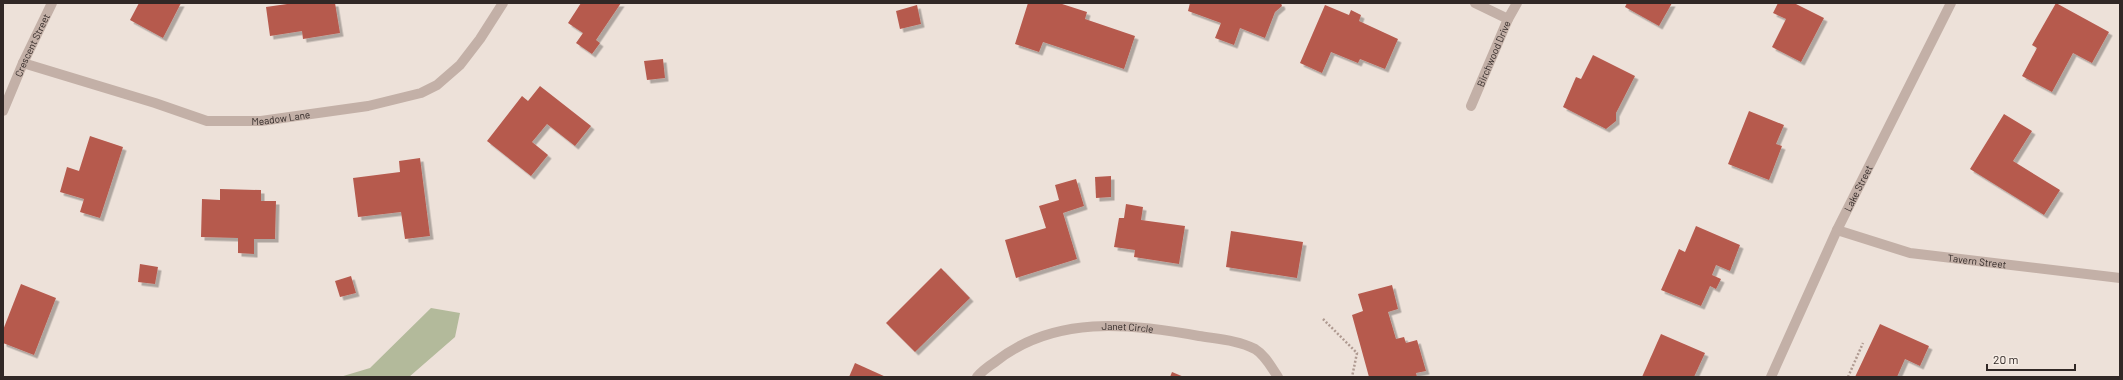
<svg xmlns="http://www.w3.org/2000/svg" width="2123" height="380" font-family="Barlow,sans-serif">
<style>
.green{fill:#b3ba9b}
.building{fill:#b65a4e;filter:url(#shadow)}
.lines{fill:none;stroke-linecap:round;stroke-linejoin:round}
.path{stroke:#af9a91;stroke-width:2.5;stroke-dasharray:2 2;stroke-linecap:butt}
.minor{stroke:#c3b0a7;stroke-width:10}
.labels{text-anchor:middle;stroke-width:3;stroke-linejoin:round;paint-order:stroke}
.street-label{font-size:10px;fill:#312826;stroke:#f6ece4}
</style>
<defs>
<filter id="shadow"><feDropShadow dx="3.5" dy="3.5" stdDeviation="0" flood-color="#0004"/></filter>
</defs>
<rect width="100%" height="100%" fill="#ede1d9"/>
<path class="green" d="M431,308L460,313L455,337L409,377H340L370,368Z"/>
<g class="building">
<path d="M139,3H181L163,38L130,20Z"/>
<path d="M294,3H335L340,33L303,39L302,31L270,36L266,7Z"/>
<path d="M581,3H621L596,40L600,43L592,54L576,43L583,33L568,23Z"/>
<path d="M1028,3H1059L1087,12L1085,19L1135,36L1124,69L1043,42L1039,52L1015,44Z"/>
<path d="M1190,3H1281L1282,6L1275,12L1265,38L1240,28L1234,45L1215,38L1221,23L1188,11Z"/>
<path d="M1627,3H1672L1659,26L1625,7Z"/>
<path d="M1778,3H1794L1824,18L1801,62L1772,47L1786,19L1773,13Z"/>
<path d="M2056,3L2109,32L2092,63L2073,53L2052,92L2022,76L2037,48L2032,45Z"/>
<path d="M917,5L921,24L900,29L896,11Z"/>
<path d="M1325,5L1349,15L1351,10L1361,15L1359,21L1398,39L1385,69L1360,59L1358,63L1331,52L1322,73L1300,63Z"/>
<path d="M1593,55L1635,76L1616,113V121L1606,129L1563,107L1576,77L1581,79Z"/>
<path d="M663,59L665,78L647,80L644,61Z"/>
<path d="M540,86L591,126L575,146L547,124L532,142L548,155L531,176L487,141L522,96L528,101Z"/>
<path d="M1749,111L1784,125L1776,144L1782,146L1769,180L1728,164Z"/>
<path d="M2004,114L2032,131L2013,161L2060,190L2044,215L1970,169Z"/>
<path d="M90,136L123,147L100,218L80,212L84,199L60,192L67,167L79,171Z"/>
<path d="M420,158L430,236L405,239L401,212L358,217L353,178L400,172L399,161Z"/>
<path d="M1111,176V197L1096,198L1095,177Z"/>
<path d="M1076,179L1084,206L1063,213L1077,259L1016,278L1005,240L1046,228L1039,206L1059,200L1055,185Z"/>
<path d="M220,189L261,190V201H276L275,239H254V254L238,253V238L201,237L202,199L220,200Z"/>
<path d="M1126,204L1143,207L1141,220L1185,226L1179,264L1134,257L1135,250L1114,247L1119,218H1124Z"/>
<path d="M1696,226L1740,245L1730,271L1716,265L1712,275L1721,279L1716,289L1710,286L1701,306L1661,290L1679,249L1685,252Z"/>
<path d="M1231,231L1303,242L1297,278L1226,267Z"/>
<path d="M140,264L158,267L155,284L138,282Z"/>
<path d="M941,268L970,298L915,352L886,323Z"/>
<path d="M351,276L356,293L340,297L335,281Z"/>
<path d="M21,284L56,298L34,355L3,343V330Z"/>
<path d="M1392,285L1398,309L1388,312L1396,339L1404,337L1406,343L1417,340L1426,371L1416,373L1417,377H1369L1352,315L1363,311L1358,294Z"/>
<path d="M1880,324L1929,346L1920,366L1905,359L1897,377H1855Z"/>
<path d="M1661,334L1705,353L1694,377H1642Z"/>
<path d="M855,363L886,377H849Z"/>
<path d="M1172,372L1184,377H1170Z"/>
</g>
<g class="lines">
<g class="path">
<path d="M1323,319L1357,353L1352,377"/>
<path d="M1848,377L1863,343"/>
</g>
<g class="minor">
<path d="M1475,3L1508,19"/>
<path id="s1" d="M23,63L155,103L207,121H261L368,106L421,93L437,85L460,65L480,39L503,3"/>
<path id="s2" d="M1471,106L1508,19L1517,3"/>
<path id="s3" d="M3,111L23,63L52,3"/>
<path id="s4" d="M1837,230L1910,253L2120,278"/>
<path id="s5" d="M977,377C982,371 989,366 995,362C1054,315 1129,323 1199,336C1217,339 1238,340 1255,349C1265,355 1271,367 1278,377"/>
<path id="s6" d="M1771,377L1837,230L1951,3"/>
</g>
</g>
<g class="labels">
<g class="street-label">
<text dy="4" stroke="none"><textPath href="#s3" startOffset="72">Crescent Street</textPath></text>
<text dy="4" stroke="none"><textPath href="#s2" startOffset="57">Birchwood Drive</textPath></text>
<text dy="4" stroke="none"><textPath href="#s1" startOffset="267">Meadow Lane</textPath></text>
<text dy="4" stroke="none"><textPath href="#s6" startOffset="208">Lake Street</textPath></text>
<text dy="4" stroke="none"><textPath href="#s4" startOffset="144">Tavern Street</textPath></text>
<text dy="4" stroke="none"><textPath href="#s5" startOffset="164">Janet Circle</textPath></text>
</g>
</g>
<rect width="2123" height="380" fill="none" stroke="#312826" stroke-width="8"/>
<path d="M1987 364v6h88v-6" fill="none" stroke="#312826" stroke-width="2"/>
<text x="1993" y="364" font-size="12" fill="#312826" stroke="#f6ece4" stroke-width="3" paint-order="stroke">20 m</text>
</svg>
